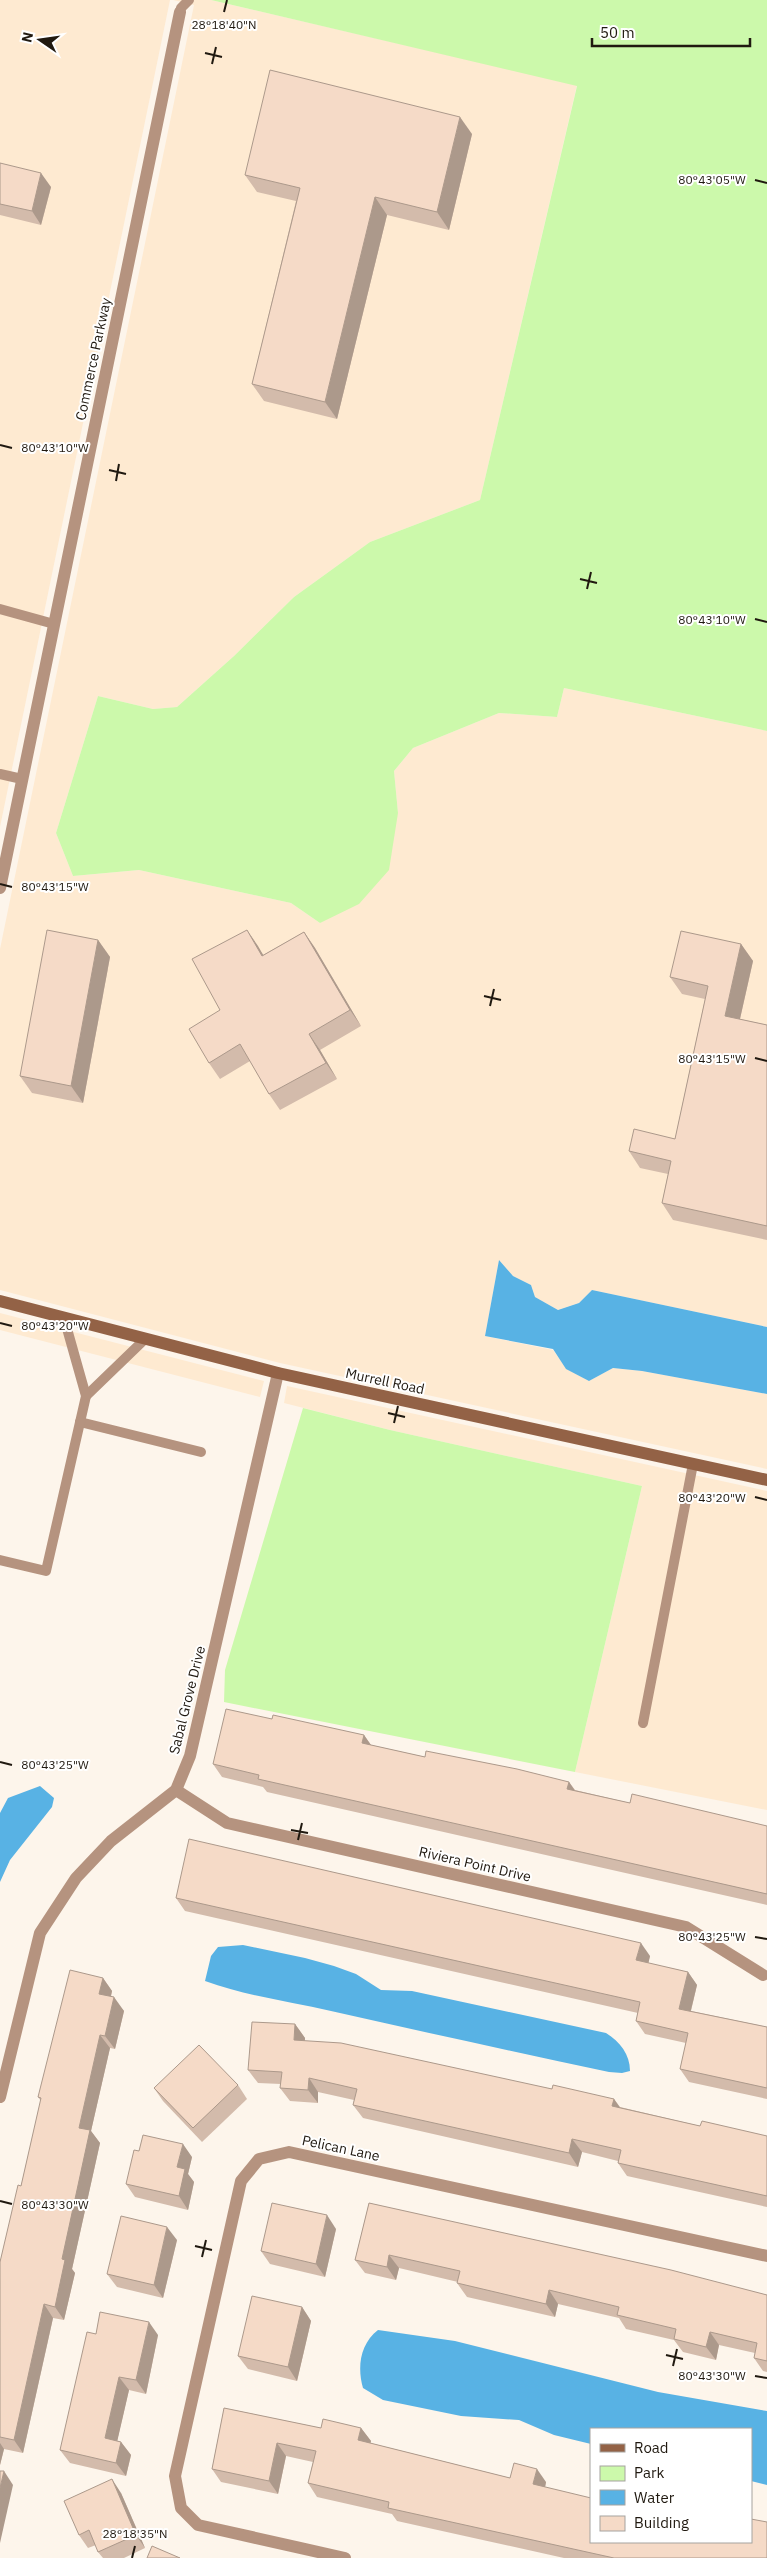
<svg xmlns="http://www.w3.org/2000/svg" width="767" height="2558" font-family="'IBM Plex Sans',sans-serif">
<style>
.built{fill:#feead1}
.green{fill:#ccf9ab}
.water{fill:#58b2e4}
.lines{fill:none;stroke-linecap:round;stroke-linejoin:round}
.lane{stroke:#b5937f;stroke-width:10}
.street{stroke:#b5937f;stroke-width:12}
.secondary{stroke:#936246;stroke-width:12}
.wall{fill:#d3bbab}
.shaded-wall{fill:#ac998b}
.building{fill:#f5dac7;stroke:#ac998b}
.ticks{fill:none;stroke:#201910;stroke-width:2}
.labels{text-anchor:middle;stroke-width:4;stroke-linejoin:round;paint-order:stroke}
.street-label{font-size:14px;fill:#201910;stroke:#fff}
.ticks-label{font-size:12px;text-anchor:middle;fill:#201910;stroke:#fff;stroke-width:4;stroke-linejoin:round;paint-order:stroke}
</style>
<rect width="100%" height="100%" fill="#fdf5eb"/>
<g class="built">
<path d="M0,0H170L0,827Z"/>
<path d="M173,0H211L577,85L480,500L370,542L294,597L234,656L177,707L153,709L98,696L56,833L73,876L139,870L291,903L320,923L398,813L394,771L413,748L499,713L557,717L564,688L767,731V1327L592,1290L579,1303L558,1310L535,1297L531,1285L513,1276L499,1260L485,1336L553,1350L567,1369L589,1381L613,1368L642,1371L767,1394V1469L280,1363L0,1290V949L194,5Z"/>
<path d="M0,1313L264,1381L260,1397L0,1330Z"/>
<path d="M287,1386L767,1491V1810L575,1772L642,1486L390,1430L284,1403Z"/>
</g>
<g class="green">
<path d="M211,0H767V731L564,688L557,717L499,713L413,748L394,771L398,813L389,870L359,904L320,923L291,903L139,870L73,876L56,833L98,696L153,709L177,707L234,656L294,597L370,542L480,500L577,86Z"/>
<path d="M303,1408L390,1430L642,1486L575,1772L224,1702L225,1670Z"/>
</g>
<g class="water">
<path d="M499,1260L513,1276L531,1285L535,1297L558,1310L579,1303L592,1290L767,1327V1394L642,1371L613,1368L589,1381L566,1369L553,1349L485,1336Z"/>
<path d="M40,1786L54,1798L52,1807L10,1860L0,1882V1813L8,1798Z"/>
<path d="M243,1945L305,1958L334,1966L356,1974L381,1990L412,1991L606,2033C620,2042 630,2054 630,2071L622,2073L609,2072C516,2052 423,2032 331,2011C289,2001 246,1996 205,1981L211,1956L218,1947Z"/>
<path d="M378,2330L455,2341L658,2392L767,2411V2485L751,2481V2429H591V2444L554,2435L519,2420L461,2416L383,2400L363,2388C357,2367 360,2344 378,2330Z"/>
</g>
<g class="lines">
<g class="lane">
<path d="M180,12L181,8L189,0"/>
<path d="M0,609L54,624"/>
<path d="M0,774L22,779"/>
<path d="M86,1396L144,1340"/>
<path d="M80,1422L201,1452"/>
<path d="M0,1560L46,1571L86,1396L64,1318"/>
<path d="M643,1723L693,1464"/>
</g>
<g class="street">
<path d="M0,888L180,12"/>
<path d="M176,1790L227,1823L686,1927L763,1975"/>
<path d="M0,2097L40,1933L76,1878L111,1841L176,1790L190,1756L278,1373"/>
<path d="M345,2558L198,2525L181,2508L175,2476L241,2181L259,2159L289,2152L767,2256"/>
</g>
<path class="secondary" d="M0,1301L278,1373L767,1480"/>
</g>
<g class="wall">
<path d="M472,134L449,230L387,215L337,419L264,401L252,384L296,201L257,192L245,175Z"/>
<path d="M0,163L51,187L41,225L0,215Z"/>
<path d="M247,930L263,955L304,932L315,948L361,1026L320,1050L337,1079L280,1110L269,1094L250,1061L220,1079L209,1063L220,1010Z"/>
<path d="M98,940L110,957L83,1103L32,1093L20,1076Z"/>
<path d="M741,944L753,961L740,1019L767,1025V1240L673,1220L662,1203L668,1174L640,1168L629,1151L675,1139L705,999L682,994L670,977Z"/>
<path d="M272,1719L364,1735L371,1745L425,1757L569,1782L575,1790L630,1803L767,1826V1905L267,1792L263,1787L222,1777L213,1764Z"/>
<path d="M176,1898L650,1956L648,1963L688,1972L697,1985L691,2011L767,2027V2099L689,2082L680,2069L686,2043L645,2034L636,2021L638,2013L185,1911Z"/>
<path d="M103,1978L112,1991L111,1997L124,2011L115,2049L110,2048L91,2131L100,2143L72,2269L75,2273L64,2320L53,2318L23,2453L4,2449L0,2465V2262L21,2186L41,2101L38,2097Z"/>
<path d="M295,2024L305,2038V2041L552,2089L614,2099L620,2107L700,2126L767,2136V2207L627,2176L618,2163V2161L582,2152L578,2167L363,2118L353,2105L354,2100L318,2092V2103L290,2101L280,2088L281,2084L258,2083L248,2070Z"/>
<path d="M238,2085L247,2099L202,2142L163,2101L154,2088Z"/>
<path d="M139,2151L192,2157L188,2174L194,2182L188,2210L135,2197L126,2184Z"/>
<path d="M369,2203L767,2295V2372L763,2371L754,2358L755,2353L719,2345L716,2360L683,2352L674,2340L626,2329L619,2318L558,2304L555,2317L467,2297L457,2283L458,2282L399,2268L396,2280L365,2273L355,2260Z"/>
<path d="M336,2229L325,2277L270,2264L261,2251Z"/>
<path d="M177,2240L163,2298L117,2287L107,2274Z"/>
<path d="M302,2307L311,2321L297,2381L248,2369L238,2356Z"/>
<path d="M96,2334L158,2335L146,2394L129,2390L117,2441L121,2442L131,2455L126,2476L70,2463L60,2450Z"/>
<path d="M224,2408L321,2428H361L371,2441L370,2443L510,2478L546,2482L545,2487L767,2558H564L397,2521L392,2514L317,2497L308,2483L313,2462L286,2456L278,2494L221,2482L212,2469Z"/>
<path d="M121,2493L145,2548L124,2558H103L98,2552L96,2545L88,2548L79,2535Z"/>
</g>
<g class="shaded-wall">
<path d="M460,117L472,134L449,230L437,212Z"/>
<path d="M41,173L51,187L41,225L32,211Z"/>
<path d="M375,197L387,215L337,419L325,402Z"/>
<path d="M247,930L258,946L273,972L262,956Z"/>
<path d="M304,932L315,948L361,1026L350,1010Z"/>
<path d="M98,940L110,957L83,1103L71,1086Z"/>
<path d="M741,944L753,961L737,1032L725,1016Z"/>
<path d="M309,1034L320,1050L337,1079L326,1063Z"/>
<path d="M364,1735L373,1748L362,1743Z"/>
<path d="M569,1782L578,1795L567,1789Z"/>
<path d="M641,1943L650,1956L646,1974L636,1960Z"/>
<path d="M688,1972L697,1985L688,2022L679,2009Z"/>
<path d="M103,1978L112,1991L108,2007L99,1994Z"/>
<path d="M114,1997L124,2011L115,2049L105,2036Z"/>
<path d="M295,2024L305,2038L304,2053L294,2040Z"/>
<path d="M100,2035L110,2048L91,2131L100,2143L72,2269L75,2273L64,2320L55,2307L62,2259L79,2128Z"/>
<path d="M309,2078L318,2092V2103L308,2090Z"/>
<path d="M614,2099L623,2112L612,2106Z"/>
<path d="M572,2139L582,2152L578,2167L569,2153Z"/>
<path d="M183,2144L192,2157L188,2174L194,2182L188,2210L179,2196L177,2167Z"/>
<path d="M327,2215L336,2229L325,2277L316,2264Z"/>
<path d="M167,2227L177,2240L163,2298L154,2285Z"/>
<path d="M389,2255L399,2268L396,2280L387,2267Z"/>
<path d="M549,2290L558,2304L555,2317L546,2304Z"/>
<path d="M44,2304L53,2318L23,2453L14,2440Z"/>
<path d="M302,2307L311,2321L297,2381L288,2367Z"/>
<path d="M149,2322L158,2335L146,2394L136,2380Z"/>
<path d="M710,2332L719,2345L716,2360L706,2347Z"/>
<path d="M119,2377L129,2390L115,2451L105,2438Z"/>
<path d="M361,2428L371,2441L368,2454L358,2440Z"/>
<path d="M121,2442L131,2455L126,2476L116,2463Z"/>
<path d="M0,2443L4,2449L0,2465Z"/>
<path d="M277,2443L286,2456L278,2494L269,2481Z"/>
<path d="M537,2469L546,2482L543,2498L533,2484Z"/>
<path d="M4,2471L13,2485L0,2543V2488Z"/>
<path d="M112,2479L121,2493L145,2548L136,2535Z"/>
</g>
<g class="building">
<path d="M270,70L460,117L437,212L375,197L325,402L252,384L300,188L245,175Z"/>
<path d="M0,163L41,173L32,211L0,204Z"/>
<path d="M47,930L98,940L71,1086L20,1076Z"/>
<path d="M247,930L262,956L304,932L350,1010L309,1034L326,1063L269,1094L240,1044L209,1063L189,1029L220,1010L192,959Z"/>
<path d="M681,931L741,944L725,1016L767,1025V1226L662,1203L671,1161L629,1151L634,1129L675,1139L708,986L670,977Z"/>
<path d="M226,1709L272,1719L273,1715L364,1735L362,1743L425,1757L426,1751L517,1769L569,1782L567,1789L630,1803L632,1794L767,1826V1894L258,1779L259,1775L213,1764Z"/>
<path d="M189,1839L641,1943L636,1960L688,1972L679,2009L767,2027V2088L680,2069L688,2033L636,2021L640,2002L176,1898Z"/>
<path d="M70,1970L103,1978L99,1994L114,1997L105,2036L100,2035L79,2128L90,2130L62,2259L65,2260L55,2307L44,2304L14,2440L0,2437V2262L18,2185L21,2186L41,2098L38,2097Z"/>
<path d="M252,2022L295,2024L294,2040L341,2043L552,2089L553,2085L614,2099L612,2106L700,2126L702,2121L767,2136V2196L618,2163L621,2150L572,2139L569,2153L353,2105L357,2089L309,2078L308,2090L280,2088L282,2072L248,2070Z"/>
<path d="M199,2045L238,2085L193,2128L154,2088Z"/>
<path d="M143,2135L183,2144L177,2167L185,2169L179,2196L126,2184L134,2150L139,2151Z"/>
<path d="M272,2203L327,2215L316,2264L261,2251Z"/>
<path d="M369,2203L671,2270L767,2295V2361L754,2358L757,2343L710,2332L706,2347L674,2339L676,2329L617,2315L619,2307L549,2290L546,2304L457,2283L460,2271L389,2255L387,2267L355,2260Z"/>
<path d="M121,2216L167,2227L154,2285L107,2274Z"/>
<path d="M252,2296L302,2307L288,2367L238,2356Z"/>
<path d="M100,2312L149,2322L136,2380L119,2377L105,2438L121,2442L116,2463L60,2450L87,2332L96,2334Z"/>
<path d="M224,2408L321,2428L323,2419L361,2428L358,2440L510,2478L514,2463L537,2469L533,2484L591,2498V2542H751V2519L767,2522V2558H614L388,2508L389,2502L308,2483L316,2451L277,2443L269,2481L212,2469Z"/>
<path d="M0,2471H4L0,2488Z"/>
<path d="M112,2479L136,2535L98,2552L89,2530L79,2535L64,2501Z"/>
<path d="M152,2546L180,2558H147Z"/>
</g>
<path class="ticks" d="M224,12L227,0M205,53L222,57M212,64L216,47M755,180L767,183M0,445L12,448M109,470L126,474M116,481L119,464M580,579L597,583M587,589L591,572M755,619L767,622M0,884L12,887M484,996L501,1000M490,1006L494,989M755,1058L767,1061M0,1323L12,1326M388,1413L405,1417M394,1423L398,1406M755,1497L767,1500M0,1762L12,1765M291,1830L308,1833M298,1840L302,1823M755,1937L767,1939M0,2201L12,2204M195,2246L212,2250M202,2257L206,2240M666,2355L683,2359M673,2366L677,2349M755,2376L767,2378M132,2558L135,2546"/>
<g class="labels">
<g class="street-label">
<text transform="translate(93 359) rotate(-78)" y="5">Commerce Parkway</text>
<text transform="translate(385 1381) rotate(12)" y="5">Murrell Road</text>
<text transform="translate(187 1700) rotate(-76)" y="5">Sabal Grove Drive</text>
<text transform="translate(475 1864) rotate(13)" y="5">Riviera Point Drive</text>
<text transform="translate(341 2148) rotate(12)" y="5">Pelican Lane</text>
</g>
</g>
<g class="ticks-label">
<text x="224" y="29">28°18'40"N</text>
<text x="712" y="184">80°43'05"W</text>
<text x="55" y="452">80°43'10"W</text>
<text x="712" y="624">80°43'10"W</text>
<text x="55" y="891">80°43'15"W</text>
<text x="712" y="1063">80°43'15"W</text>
<text x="55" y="1330">80°43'20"W</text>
<text x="712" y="1502">80°43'20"W</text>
<text x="55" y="1769">80°43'25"W</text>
<text x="712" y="1941">80°43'25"W</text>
<text x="55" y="2209">80°43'30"W</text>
<text x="712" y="2380">80°43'30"W</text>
<text x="135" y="2538">28°18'35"N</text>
</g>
<rect x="590" y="2428" width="162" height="115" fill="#ffffff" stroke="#a6a39f"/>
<rect x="600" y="2444" width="25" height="8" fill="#936246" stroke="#a6a39f"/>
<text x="634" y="2453" font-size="15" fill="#201910">Road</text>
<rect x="600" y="2466" width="25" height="15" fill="#ccf9ab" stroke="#a6a39f"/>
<text x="634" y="2478" font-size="15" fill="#201910">Park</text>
<rect x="600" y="2490" width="25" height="15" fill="#58b2e4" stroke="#a6a39f"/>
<text x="634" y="2503" font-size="15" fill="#201910">Water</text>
<rect x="600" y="2516" width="25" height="15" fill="#f5dac7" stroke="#a6a39f"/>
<text x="634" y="2528" font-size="15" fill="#201910">Building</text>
<g transform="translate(40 40) rotate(283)" stroke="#ffffff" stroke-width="4" paint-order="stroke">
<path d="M0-4L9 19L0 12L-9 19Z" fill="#201910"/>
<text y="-8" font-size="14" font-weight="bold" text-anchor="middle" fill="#201910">N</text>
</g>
<path d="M592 38v8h158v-8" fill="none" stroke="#201910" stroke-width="2.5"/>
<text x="600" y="38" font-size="15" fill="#201910" stroke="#ffffff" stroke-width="4" paint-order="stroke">50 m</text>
</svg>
